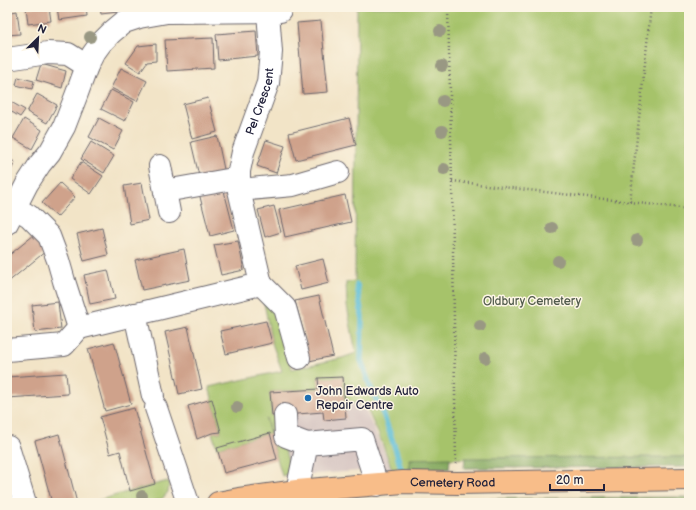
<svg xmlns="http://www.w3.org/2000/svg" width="696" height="510" font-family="'Balsamiq Sans',sans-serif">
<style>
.industrial{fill:#d1bfbe}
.green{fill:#a6c36b;stroke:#647253}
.forest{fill:#84a95f;stroke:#53664d}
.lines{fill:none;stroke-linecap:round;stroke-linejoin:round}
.stream{stroke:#57bbd5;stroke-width:5.5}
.building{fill:#cfa28b}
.minor-casing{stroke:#6b666c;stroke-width:24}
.major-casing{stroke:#6b666c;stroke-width:24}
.path{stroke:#6b666c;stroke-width:2.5;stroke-dasharray:1 3;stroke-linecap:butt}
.minor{stroke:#fff;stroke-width:22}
.major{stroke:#f8bd89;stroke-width:22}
.tree{fill:#999883}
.poi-dot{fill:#1f6fb2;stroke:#fcf5e5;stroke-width:1.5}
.labels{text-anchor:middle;stroke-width:3;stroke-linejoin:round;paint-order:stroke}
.street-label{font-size:12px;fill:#22223b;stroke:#fcf5e5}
.park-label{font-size:12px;fill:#505a4c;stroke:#fcf5e5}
.poi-label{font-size:12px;fill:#22223b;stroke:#fcf5e5;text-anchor:start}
</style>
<rect width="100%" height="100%" fill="#fcf5e5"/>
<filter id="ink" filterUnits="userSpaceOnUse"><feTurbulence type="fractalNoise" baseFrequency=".025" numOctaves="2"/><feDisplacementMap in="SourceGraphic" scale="8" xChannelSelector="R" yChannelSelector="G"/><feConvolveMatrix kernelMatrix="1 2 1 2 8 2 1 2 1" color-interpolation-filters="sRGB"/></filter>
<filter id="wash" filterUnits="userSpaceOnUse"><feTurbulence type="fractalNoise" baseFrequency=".012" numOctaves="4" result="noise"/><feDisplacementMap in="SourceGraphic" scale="16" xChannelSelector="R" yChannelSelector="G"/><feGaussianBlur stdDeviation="0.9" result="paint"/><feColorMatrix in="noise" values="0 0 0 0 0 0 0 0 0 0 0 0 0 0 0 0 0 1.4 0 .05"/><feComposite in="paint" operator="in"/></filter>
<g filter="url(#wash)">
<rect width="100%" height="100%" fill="#f2e4c7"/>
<path class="industrial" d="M342,358L392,469L282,476L255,377Z"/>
<g class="green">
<path d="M357,7H689V457L410,459V469H392L379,435L364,403L345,404L343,377L318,378L319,389L270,392L272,416L280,415L284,446L291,473L282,476L266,419L270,433L217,448L212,433L221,432L209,387L282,371L272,343L264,303H270L276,309L292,369L342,358L356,353L347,306L346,282L355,281Z"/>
<path d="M168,481L169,487L168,492L162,499L147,503H89L130,491Z"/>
</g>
<g class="forest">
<path d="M689,457V467L464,468L465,458Z"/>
<path d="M450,458L449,469H410L409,459Z"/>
<path d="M689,497V503H470V499Z"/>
</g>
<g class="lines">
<g class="stream">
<path d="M357,285L362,317L361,360L370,386L384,416L396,451L401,469"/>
<path d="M399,503L400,501"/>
</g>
</g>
<g id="blocks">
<g class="building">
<path d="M26,7H49L51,21L28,24Z"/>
<path d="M57,7H86L87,16L59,20Z"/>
<path d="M100,7H117L118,12L101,14Z"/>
<path d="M17,11L20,34L7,35V13Z"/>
<path d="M321,21L328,92L303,94L297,23Z"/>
<path d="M256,31L258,56L218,60L216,34Z"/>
<path d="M213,38L214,68L167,71L165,40Z"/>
<path d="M156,44V61L147,62L140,72L126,63L138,46Z"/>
<path d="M41,64L66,71L62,88L36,80Z"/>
<path d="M121,68L147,81L137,101L111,88Z"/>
<path d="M18,77L34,81L32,89L16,85Z"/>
<path d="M111,90L134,102L125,121L101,109Z"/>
<path d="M37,94L57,105L47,123L27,112Z"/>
<path d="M208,98L217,132L192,139L183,104Z"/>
<path d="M11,102L25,110L20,117L7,109Z"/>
<path d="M99,118L123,131L113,150L89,137Z"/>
<path d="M349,118L356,145L296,160L289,133Z"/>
<path d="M24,119L42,130L32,149L13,138Z"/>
<path d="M217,136L225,174L200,180L191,142Z"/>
<path d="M266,140L285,146L276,173L257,166Z"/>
<path d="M91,142L114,156L104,173L81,159Z"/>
<path d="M7,158L15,162L7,178Z"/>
<path d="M81,162L103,176L91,194L70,179Z"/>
<path d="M60,183L75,197L57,217L42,203Z"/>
<path d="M142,183L149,220L130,224L124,186Z"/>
<path d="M223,187L234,230L210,236L199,193Z"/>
<path d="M345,195L351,222L285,237L279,210Z"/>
<path d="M274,206L281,232L265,237L258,210Z"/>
<path d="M102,228L108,255L84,261L77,234Z"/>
<path d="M34,235L46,251L7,283V257Z"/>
<path d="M238,241L244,270L221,275L214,245Z"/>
<path d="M184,249L190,280L142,290L135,260Z"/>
<path d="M323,259L329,283L301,290L295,266Z"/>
<path d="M108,270L115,299L90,304L84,275Z"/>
<path d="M319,296L333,356L309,361L306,346L304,333L295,301Z"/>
<path d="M58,302L61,329L35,332L32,305Z"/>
<path d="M266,321L272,343L226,354L220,331Z"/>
<path d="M188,327L202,389L179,394L165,332Z"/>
<path d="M114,342L131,404L105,411L88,349Z"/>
<path d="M66,373L68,394L7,398V377Z"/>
<path d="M343,377L346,418L324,420L323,412L272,416L270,392L319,389L318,378Z"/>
<path d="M212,399L221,432L212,433L197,439L188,406Z"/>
<path d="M134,408L155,484L130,491L120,451L110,454L100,417Z"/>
<path d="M270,433L277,459L224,473L217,448Z"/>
<path d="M59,434L77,503H52L35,441Z"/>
</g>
</g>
</g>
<g filter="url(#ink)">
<use href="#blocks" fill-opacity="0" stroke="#6b666c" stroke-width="1"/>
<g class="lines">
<g class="minor-casing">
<g id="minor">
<path d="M7,59L48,53L68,54L87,66"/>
<path d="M160,166L169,212"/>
<path d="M239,190L293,185L338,172"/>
<path d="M165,191L239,178"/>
<path id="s1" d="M7,204L14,207L29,216L49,236L58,260L64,281L79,328L261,284L239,190V171L243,152L268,83L271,52L268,12"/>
<path d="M7,223L27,184L40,164L50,152L64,127L76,96L87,66L93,54L101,43L112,32L124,22L139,17L167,12L280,11"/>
<path d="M261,284L285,308L299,358"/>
<path d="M135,314L153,396"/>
<path d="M7,350L64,345L79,328"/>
<path d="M156,408L188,503"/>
<path d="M285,415L286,436L307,444L297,491"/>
<path d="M307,444L362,439L377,485"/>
<path d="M8,447L25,503"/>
</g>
</g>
<g class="major-casing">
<g id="major">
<path id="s2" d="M218,503L239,499L297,491L403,482L457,483L689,479"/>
</g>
</g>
<g class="path">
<path d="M448,7L452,181L456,464"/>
<path d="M452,181L630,202L651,7"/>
<path d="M630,202L689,209"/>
</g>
<use href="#minor" class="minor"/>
<use href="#major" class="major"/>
</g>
<g class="tree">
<circle cx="440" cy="31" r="6"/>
<circle cx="90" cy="37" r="6"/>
<circle cx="442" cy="66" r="6"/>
<circle cx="443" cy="101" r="6"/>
<circle cx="442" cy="131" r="6"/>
<circle cx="444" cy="169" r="6"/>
<circle cx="552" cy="228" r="6"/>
<circle cx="637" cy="240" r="6"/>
<circle cx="558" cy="261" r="6"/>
<circle cx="480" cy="326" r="6"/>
<circle cx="485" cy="358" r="6"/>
<circle cx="237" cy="407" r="6"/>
<circle cx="142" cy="496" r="6"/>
</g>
</g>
<circle class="poi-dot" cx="308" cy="398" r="4"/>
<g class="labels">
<g class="street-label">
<text dy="4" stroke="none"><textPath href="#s1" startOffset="526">Pel Crescent</textPath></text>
<text dy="4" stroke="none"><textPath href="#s2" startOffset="236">Cemetery Road</textPath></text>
</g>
<g class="park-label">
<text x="532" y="305">Oldbury Cemetery</text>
</g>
<g class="poi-label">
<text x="316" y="395">John Edwards Auto<tspan x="316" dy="14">Repair Centre</tspan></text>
</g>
</g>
<rect width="696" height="510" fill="none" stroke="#fcf5e5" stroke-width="24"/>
<g transform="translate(38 38) rotate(24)" stroke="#fcf5e5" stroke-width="3" paint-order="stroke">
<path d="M0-3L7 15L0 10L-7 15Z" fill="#22223b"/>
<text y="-6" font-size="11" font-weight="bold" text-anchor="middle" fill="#22223b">N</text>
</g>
<path d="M550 484v6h54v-6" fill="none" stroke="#22223b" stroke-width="2"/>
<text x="556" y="484" font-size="12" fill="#22223b" stroke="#fcf5e5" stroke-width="3" paint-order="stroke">20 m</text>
</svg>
